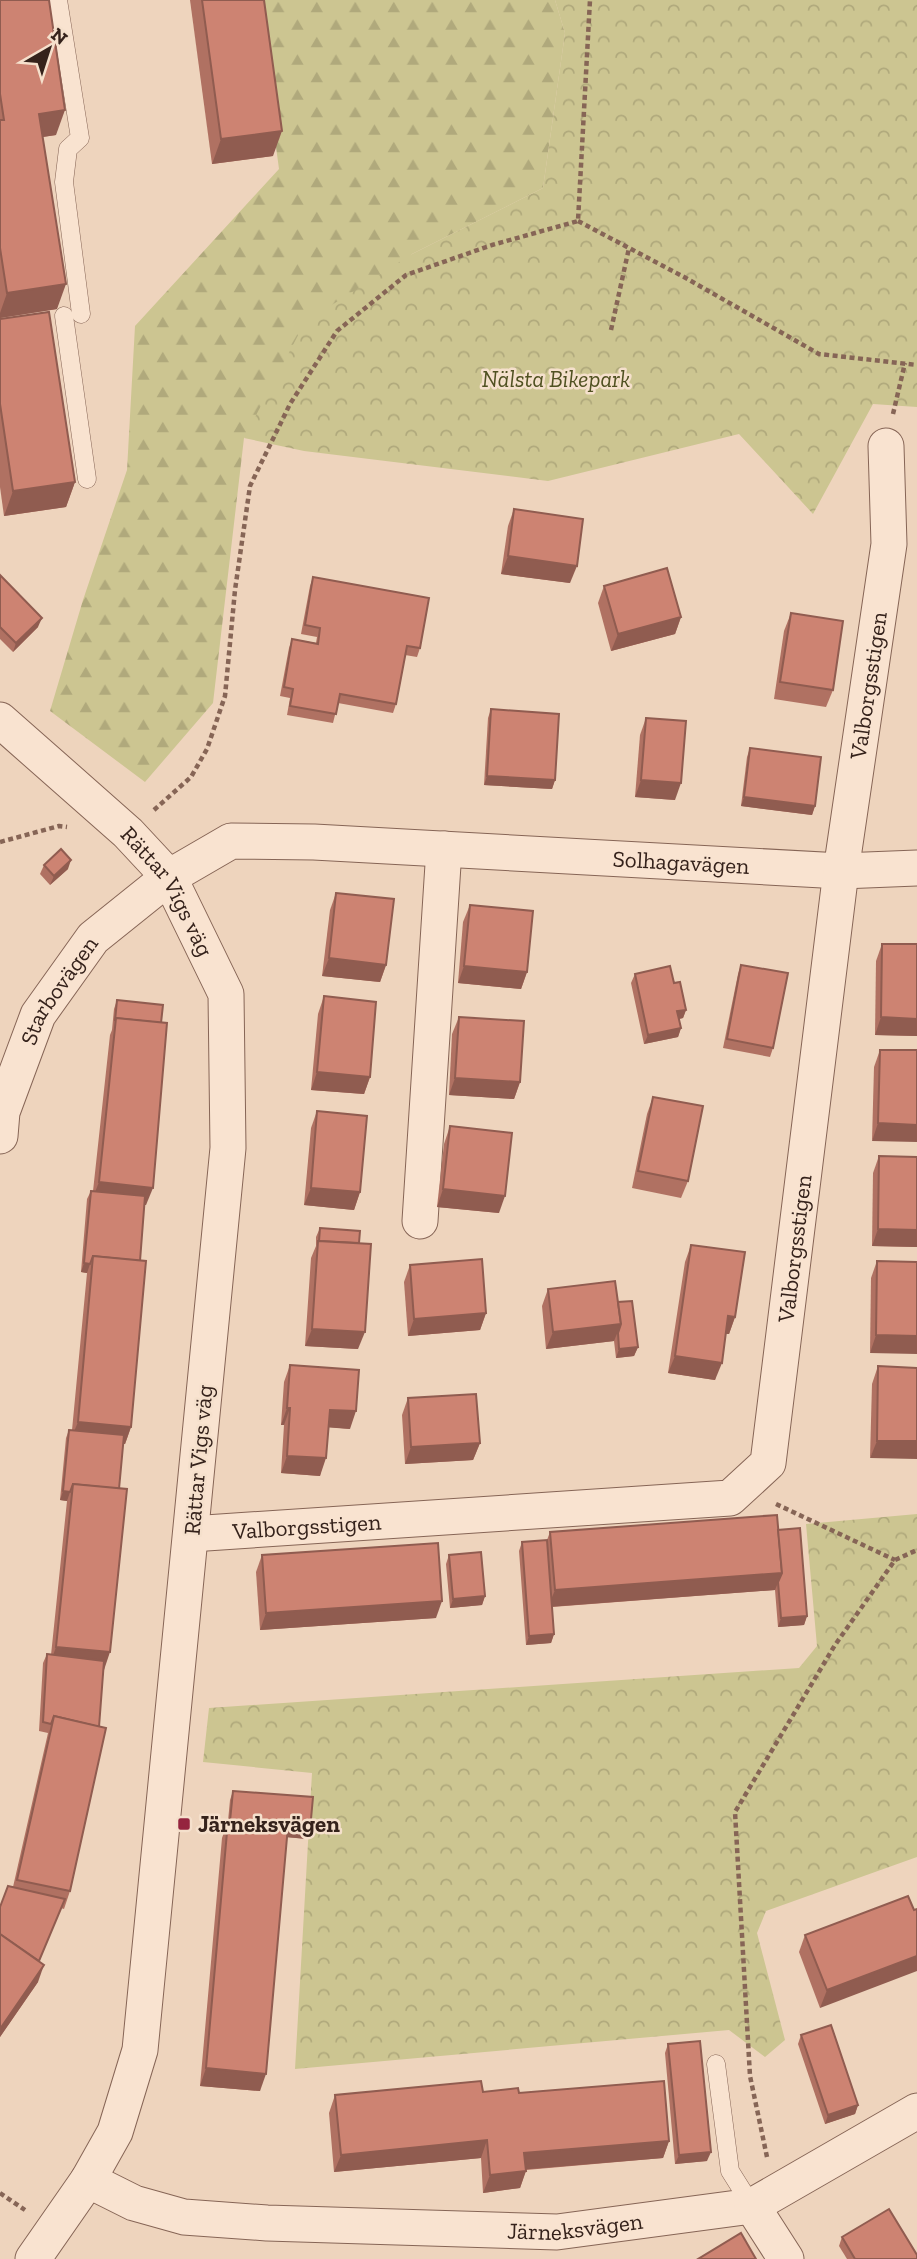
<svg xmlns="http://www.w3.org/2000/svg" width="917" height="2259" font-family="'Zilla Slab',serif">
<style>
.forest{fill:url(#forest-firs)}
.park{fill:url(#park-crowns)}
.lines{fill:none;stroke-linecap:round;stroke-linejoin:round}
.lane-casing{stroke:#866556;stroke-width:19}
.street-casing{stroke:#866556;stroke-width:37}
.path{stroke:#866556;stroke-width:4.5;stroke-dasharray:5 3.5;stroke-linecap:butt}
.lane{stroke:#f9e3d0;stroke-width:18}
.street{stroke:#f9e3d0;stroke-width:35}
.wall{fill:#b07162}
.shaded-wall{fill:#905c50}
.building{fill:#cd8372;stroke:#905c50;stroke-width:2}
.poi-dot{fill:#95253f;stroke:#f5e0cc;stroke-width:2.5}
.labels{text-anchor:middle;stroke-width:5;stroke-linejoin:round;paint-order:stroke}
.park-label{font-size:23px;font-style:italic;fill:#505121;stroke:#f5e0cc}
.street-label{font-size:23px;fill:#35221b;stroke:#f5e0cc}
.poi-label{font-size:23px;font-weight:bold;fill:#35221b;stroke:#f5e0cc;text-anchor:start}
</style>
<defs>
<pattern id="forest-firs" width="22" height="20" patternUnits="userSpaceOnUse" patternTransform="scale(1.75)"><rect width="22" height="20" fill="#ccc591"/><path d="M5 1l3.5 6h-7zM16 11l3.5 6h-7z" fill="#b0a97c"/></pattern>
<pattern id="park-crowns" width="20" height="18" patternUnits="userSpaceOnUse" patternTransform="scale(1.75)"><rect width="20" height="18" fill="#ccc591"/><path d="M2 6a3 3 0 1 1 6 0M12 15a3 3 0 1 1 6 0" fill="none" stroke="#b0a97c"/></pattern>
</defs>
<rect width="100%" height="100%" fill="#eed4bd"/>
<path class="forest" d="M256,0H555L565,33L543,188L412,254L244,438L213,703L145,782L50,711L83,600L127,470L135,326L279,169Z"/>
<g class="park">
<path d="M555,0H917V407L873,404L813,514L739,434L548,481L304,451L244,438L305,322L412,254L543,188L565,33Z"/>
<path d="M917,1514V1857L766,1911L757,1933L785,2040L765,2057L729,2030L295,2069L312,1773L203,1762L209,1708L799,1668L817,1646L806,1524Z"/>
</g>
<g class="lines">
<g class="lane-casing">
<g id="lane">
<path d="M58,0L80,138L68,149L64,182L81,314"/>
<path d="M64,316L87,479"/>
<path d="M716,2064L730,2171L752,2206"/>
</g>
</g>
<g class="street-casing">
<g id="street">
<path id="s1" d="M0,720L128,833L169,877L226,994L228,1148L140,2050L115,2132L88,2180L33,2259"/>
<path id="s2" d="M0,1136L2,1112L38,1015L93,938L169,877L231,841L314,842L841,871L917,868"/>
<path d="M420,1221L444,849"/>
<path id="s3" d="M191,1534L730,1498L768,1463L841,871L889,544L886,446"/>
<path id="s4" d="M88,2180L134,2203L184,2217L267,2223L557,2232L752,2206L917,2111"/>
<path d="M752,2206L786,2259"/>
</g>
</g>
<g class="path">
<path d="M578,221L684,277L819,354L917,365"/>
<path d="M611,330L629,248"/>
<path d="M893,414L905,363"/>
<path d="M154,810L191,777L207,749L225,696L235,590L250,486L290,404L337,331L406,275L492,245L578,221L590,0"/>
<path d="M0,842L59,826L67,827"/>
<path d="M776,1504L895,1560"/>
<path d="M767,2157L750,2076L735,1812L835,1645L895,1560L917,1550"/>
<path d="M0,2193L25,2210"/>
</g>
<use href="#lane" class="lane"/>
<use href="#street" class="street"/>
</g>
<g class="wall">
<path d="M0,0L56,135L42,137L57,309L0,318Z"/>
<path d="M190,0H264L273,156L212,164Z"/>
<path d="M0,319L75,482L66,507L4,516L0,487Z"/>
<path d="M514,509L570,583L501,574L508,526Z"/>
<path d="M0,575L38,627L13,652L0,639Z"/>
<path d="M313,577L420,648L417,657L405,655L396,704L393,713L338,703L333,723L287,715L290,698L280,696L289,648L292,639L316,643L317,637L301,634L310,586Z"/>
<path d="M604,586L681,617L675,634L611,651L598,603Z"/>
<path d="M791,613L833,690L826,707L774,699L784,631Z"/>
<path d="M491,709L555,780L552,789L484,785L488,718Z"/>
<path d="M646,718L675,800L635,797L640,735Z"/>
<path d="M750,748L815,806L812,815L741,806L747,757Z"/>
<path d="M44,865L68,869L50,885L40,874Z"/>
<path d="M336,893L386,965L380,982L322,976L330,910Z"/>
<path d="M470,905L527,972L521,989L458,983L463,922Z"/>
<path d="M882,944H917V1036L875,1035L876,961Z"/>
<path d="M741,965L773,1048L770,1057L723,1048L738,974Z"/>
<path d="M635,974L674,983L686,1010L683,1018L679,1019L681,1028L678,1037L644,1044L631,983Z"/>
<path d="M324,996L370,1077L364,1094L311,1090L318,1014Z"/>
<path d="M117,1000L161,1023L146,1205H144L140,1261L131,1427L125,1444H123L104,1670L70,1891L64,1909L61,1908L39,1962L38,1982L0,2037V1907L13,1887L48,1733L39,1731L43,1663L47,1654L51,1655L67,1501L60,1500L66,1438L69,1430H72L87,1273L81,1272L87,1199L91,1191H93L110,1035L112,1030L114,1009Z"/>
<path d="M459,1017L520,1082L514,1099L449,1095L452,1034Z"/>
<path d="M880,1050H917L872,1141L874,1067Z"/>
<path d="M653,1097L688,1181L681,1198L632,1188L647,1114Z"/>
<path d="M317,1111L360,1192L354,1210L304,1205L311,1128Z"/>
<path d="M450,1126L499,1213L437,1207L444,1144Z"/>
<path d="M879,1156L917,1157V1247L872,1246L873,1173Z"/>
<path d="M320,1228L359,1243L358,1349L305,1346L311,1258L316,1246V1237Z"/>
<path d="M691,1245L735,1317L729,1334H726L715,1380L668,1373L685,1262Z"/>
<path d="M877,1261L917,1262L870,1353L871,1278Z"/>
<path d="M410,1265L486,1313L480,1330L408,1336L404,1282Z"/>
<path d="M548,1289L618,1302L638,1347L634,1356L616,1358L614,1341L546,1349L542,1306Z"/>
<path d="M290,1365L350,1429L329,1427L320,1476L281,1473L284,1425H281L284,1382Z"/>
<path d="M878,1366L917,1368L870,1458L872,1384Z"/>
<path d="M408,1398L480,1443L473,1460L405,1464L402,1415Z"/>
<path d="M778,1530L807,1616L804,1625L778,1627L775,1590L552,1607L554,1634L551,1643L526,1645L519,1551L522,1542L547,1540L550,1532Z"/>
<path d="M262,1555L436,1618L260,1630L256,1572Z"/>
<path d="M449,1555L485,1596L482,1605L450,1608L446,1564Z"/>
<path d="M233,1791L310,1830L307,1839L287,1837L260,2091L200,2086L222,1838L228,1821L230,1800Z"/>
<path d="M914,1910L820,2008L799,1952L805,1935Z"/>
<path d="M801,2035L858,2105L855,2114L825,2124L798,2044Z"/>
<path d="M668,2044L707,2161L675,2164L665,2053Z"/>
<path d="M483,2092L519,2093L669,2141L663,2158L526,2170L520,2188L483,2193L481,2158L334,2172L329,2113L335,2095Z"/>
<path d="M842,2237L917,2259H847L839,2246Z"/>
</g>
<g class="shaded-wall">
<path d="M65,110L56,135L30,139L39,114Z"/>
<path d="M282,131L273,156L212,164L221,139Z"/>
<path d="M66,284L57,309L0,318V313L7,293Z"/>
<path d="M75,482L66,507L4,516L13,491Z"/>
<path d="M508,556L577,566L570,583L501,574Z"/>
<path d="M681,617L675,634L611,651L618,634Z"/>
<path d="M42,618L38,627L13,652L16,643Z"/>
<path d="M487,776L555,780L552,789L484,785Z"/>
<path d="M641,780L681,783L675,800L635,797Z"/>
<path d="M744,797L815,806L812,815L741,806Z"/>
<path d="M71,860L68,869L50,885L54,876Z"/>
<path d="M329,958L386,965L380,982L322,976Z"/>
<path d="M464,966L527,972L521,989L458,983Z"/>
<path d="M686,1010L683,1018L674,1020L677,1011Z"/>
<path d="M881,1017L917,1019V1036L875,1035Z"/>
<path d="M681,1028L678,1037L644,1044L648,1035Z"/>
<path d="M317,1072L370,1077L364,1094L311,1090Z"/>
<path d="M455,1078L520,1082L514,1099L449,1095Z"/>
<path d="M878,1123L917,1125V1142L872,1141Z"/>
<path d="M99,1182L153,1188L146,1205L92,1200Z"/>
<path d="M311,1188L360,1192L354,1210L304,1205Z"/>
<path d="M443,1189L505,1196L499,1213L437,1207Z"/>
<path d="M878,1229L917,1230V1247L872,1246Z"/>
<path d="M84,1263L90,1264L87,1273L81,1272Z"/>
<path d="M486,1313L480,1330L408,1336L414,1319Z"/>
<path d="M728,1316L735,1317L729,1334H722Z"/>
<path d="M621,1324L614,1341L546,1349L553,1332Z"/>
<path d="M312,1329L365,1332L358,1349L305,1346Z"/>
<path d="M876,1335L917,1336V1354L870,1353Z"/>
<path d="M638,1347L634,1356L616,1358L619,1349Z"/>
<path d="M675,1356L722,1363L715,1380L668,1373Z"/>
<path d="M287,1408H290L284,1425H281Z"/>
<path d="M330,1410L356,1411L350,1429L323,1427Z"/>
<path d="M78,1422L131,1427L125,1444L71,1439Z"/>
<path d="M877,1441H917V1459L870,1458Z"/>
<path d="M480,1443L473,1460L405,1464L411,1447Z"/>
<path d="M287,1456L326,1458L320,1476L281,1473Z"/>
<path d="M63,1491L70,1492L67,1501L60,1500Z"/>
<path d="M782,1573L775,1590L548,1607L555,1590Z"/>
<path d="M485,1596L482,1605L450,1608L453,1599Z"/>
<path d="M442,1601L436,1618L260,1630L266,1613Z"/>
<path d="M807,1616L804,1625L778,1627L781,1618Z"/>
<path d="M554,1634L551,1643L526,1645L529,1636Z"/>
<path d="M56,1647L110,1652L104,1670L50,1664Z"/>
<path d="M230,1823L310,1830L307,1839L227,1832Z"/>
<path d="M917,1956V1971L820,2008L827,1990Z"/>
<path d="M44,1965L38,1982L0,2037V2029Z"/>
<path d="M206,2068L266,2074L260,2091L200,2086Z"/>
<path d="M858,2105L855,2114L825,2124L828,2115Z"/>
<path d="M487,2140L481,2158L334,2172L341,2155Z"/>
<path d="M669,2141L663,2158L518,2170L524,2153Z"/>
<path d="M711,2152L707,2161L675,2164L679,2155Z"/>
<path d="M526,2171L520,2188L483,2193L490,2175Z"/>
</g>
<g class="building">
<path d="M0,0H49L65,110L39,114L66,284L7,293L0,248V120H4L0,94Z"/>
<path d="M202,0H264L282,131L221,139Z"/>
<path d="M49,312L75,482L13,491L0,404V319Z"/>
<path d="M514,509L583,519L577,566L508,556Z"/>
<path d="M667,568L681,617L618,634L604,586Z"/>
<path d="M0,575L42,618L16,643L0,627Z"/>
<path d="M313,577L429,598L420,648L407,646L396,704L340,694L336,714L290,706L293,689L284,687L292,639L318,644L320,628L305,625Z"/>
<path d="M791,613L843,621L833,690L780,682Z"/>
<path d="M491,709L559,714L555,780L487,776Z"/>
<path d="M646,718L686,721L681,783L641,780Z"/>
<path d="M750,748L821,757L815,806L744,797Z"/>
<path d="M61,849L71,860L54,876L44,865Z"/>
<path d="M336,893L394,899L386,965L329,958Z"/>
<path d="M470,905L533,911L527,972L464,966Z"/>
<path d="M882,944H917V1019L881,1017Z"/>
<path d="M741,965L788,973L773,1048L727,1039Z"/>
<path d="M670,966L674,983L680,982L686,1010L677,1011L681,1028L648,1035L635,974Z"/>
<path d="M324,996L376,1002L370,1077L317,1072Z"/>
<path d="M117,1000L163,1005L161,1023L116,1018L115,1021Z"/>
<path d="M459,1017L524,1021L520,1082L455,1078Z"/>
<path d="M116,1018L167,1023L153,1188L99,1182Z"/>
<path d="M880,1050H917V1125L878,1123Z"/>
<path d="M653,1097L703,1106L688,1181L638,1171Z"/>
<path d="M317,1111L367,1116L360,1192L311,1188Z"/>
<path d="M450,1126L512,1133L505,1196L443,1189Z"/>
<path d="M879,1156L917,1157V1230L878,1229Z"/>
<path d="M91,1191L145,1196L140,1261L93,1256L90,1264L84,1263Z"/>
<path d="M320,1228L360,1231L359,1243L319,1241Z"/>
<path d="M318,1241L371,1244L365,1332L312,1329Z"/>
<path d="M691,1245L745,1252L735,1317L728,1316L722,1363L675,1356Z"/>
<path d="M93,1256L146,1261L131,1427L78,1422Z"/>
<path d="M482,1259L486,1313L414,1319L410,1265Z"/>
<path d="M877,1261L917,1262V1336L876,1335Z"/>
<path d="M615,1281L621,1324L553,1332L548,1289Z"/>
<path d="M632,1301L638,1347L619,1349L618,1333L621,1324L618,1302Z"/>
<path d="M290,1365L359,1370L356,1411L330,1410L326,1458L287,1456L290,1408H287Z"/>
<path d="M878,1366L917,1368V1441H877Z"/>
<path d="M476,1394L480,1443L411,1447L408,1398Z"/>
<path d="M69,1430L124,1435L119,1489L73,1484L70,1492L63,1491Z"/>
<path d="M73,1484L127,1489L110,1652L56,1647Z"/>
<path d="M777,1515L782,1573L555,1590L550,1532Z"/>
<path d="M800,1528L807,1616L781,1618L778,1582L782,1573L778,1530Z"/>
<path d="M547,1540L554,1634L529,1636L522,1542Z"/>
<path d="M438,1543L442,1601L266,1613L262,1555Z"/>
<path d="M481,1552L485,1596L453,1599L449,1555Z"/>
<path d="M47,1654L104,1661L99,1727L54,1716L51,1724L43,1722Z"/>
<path d="M54,1716L106,1728L70,1891L17,1880Z"/>
<path d="M233,1791L313,1797L310,1830L287,1828L288,1826L230,1821Z"/>
<path d="M228,1821L288,1826L266,2074L206,2068Z"/>
<path d="M8,1886L65,1899L39,1961L0,1934V1907Z"/>
<path d="M908,1896L914,1910L917,1909V1956L827,1990L805,1935Z"/>
<path d="M0,1934L44,1965L0,2029Z"/>
<path d="M831,2025L858,2105L828,2115L801,2035Z"/>
<path d="M700,2041L711,2152L679,2155L668,2044Z"/>
<path d="M481,2081L483,2092L518,2088L519,2093L664,2081L669,2141L524,2153L526,2171L490,2175L487,2140L341,2155L335,2095Z"/>
<path d="M889,2209L917,2255V2259H855L842,2237Z"/>
<path d="M741,2233L756,2259H698Z"/>
</g>
<rect class="poi-dot" x="177" y="1817" width="14" height="14" rx="3.5"/>
<g class="labels">
<g class="park-label">
<text x="556" y="387">Nälsta Bikepark</text>
</g>
<g class="street-label">
<text dy="8" stroke="none"><textPath href="#s3" startOffset="1376">Valborgsstigen</textPath></text>
<text dy="8" stroke="none"><textPath href="#s2" startOffset="842">Solhagavägen</textPath></text>
<text dy="8" stroke="none"><textPath href="#s1" startOffset="242">Rättar Vigs väg</textPath></text>
<text dy="8" stroke="none"><textPath href="#s2" startOffset="159">Starbovägen</textPath></text>
<text dy="8" stroke="none"><textPath href="#s3" startOffset="808">Valborgsstigen</textPath></text>
<text transform="translate(198 1460) rotate(-85)" y="8">Rättar Vigs väg</text>
<text dy="8" stroke="none"><textPath href="#s3" startOffset="116">Valborgsstigen</textPath></text>
<text dy="8" stroke="none"><textPath href="#s4" startOffset="495">Järneksvägen</textPath></text>
</g>
<g class="poi-label">
<text x="198" y="1832">Järneksvägen</text>
</g>
</g>
<g transform="translate(49 49) rotate(39)" stroke="#f5e0cc" stroke-width="5" paint-order="stroke">
<path d="M0-5L12 26L0 18L-12 26Z" fill="#35221b"/>
<text y="-10" font-size="19" font-weight="bold" text-anchor="middle" fill="#35221b">N</text>
</g>
</svg>
